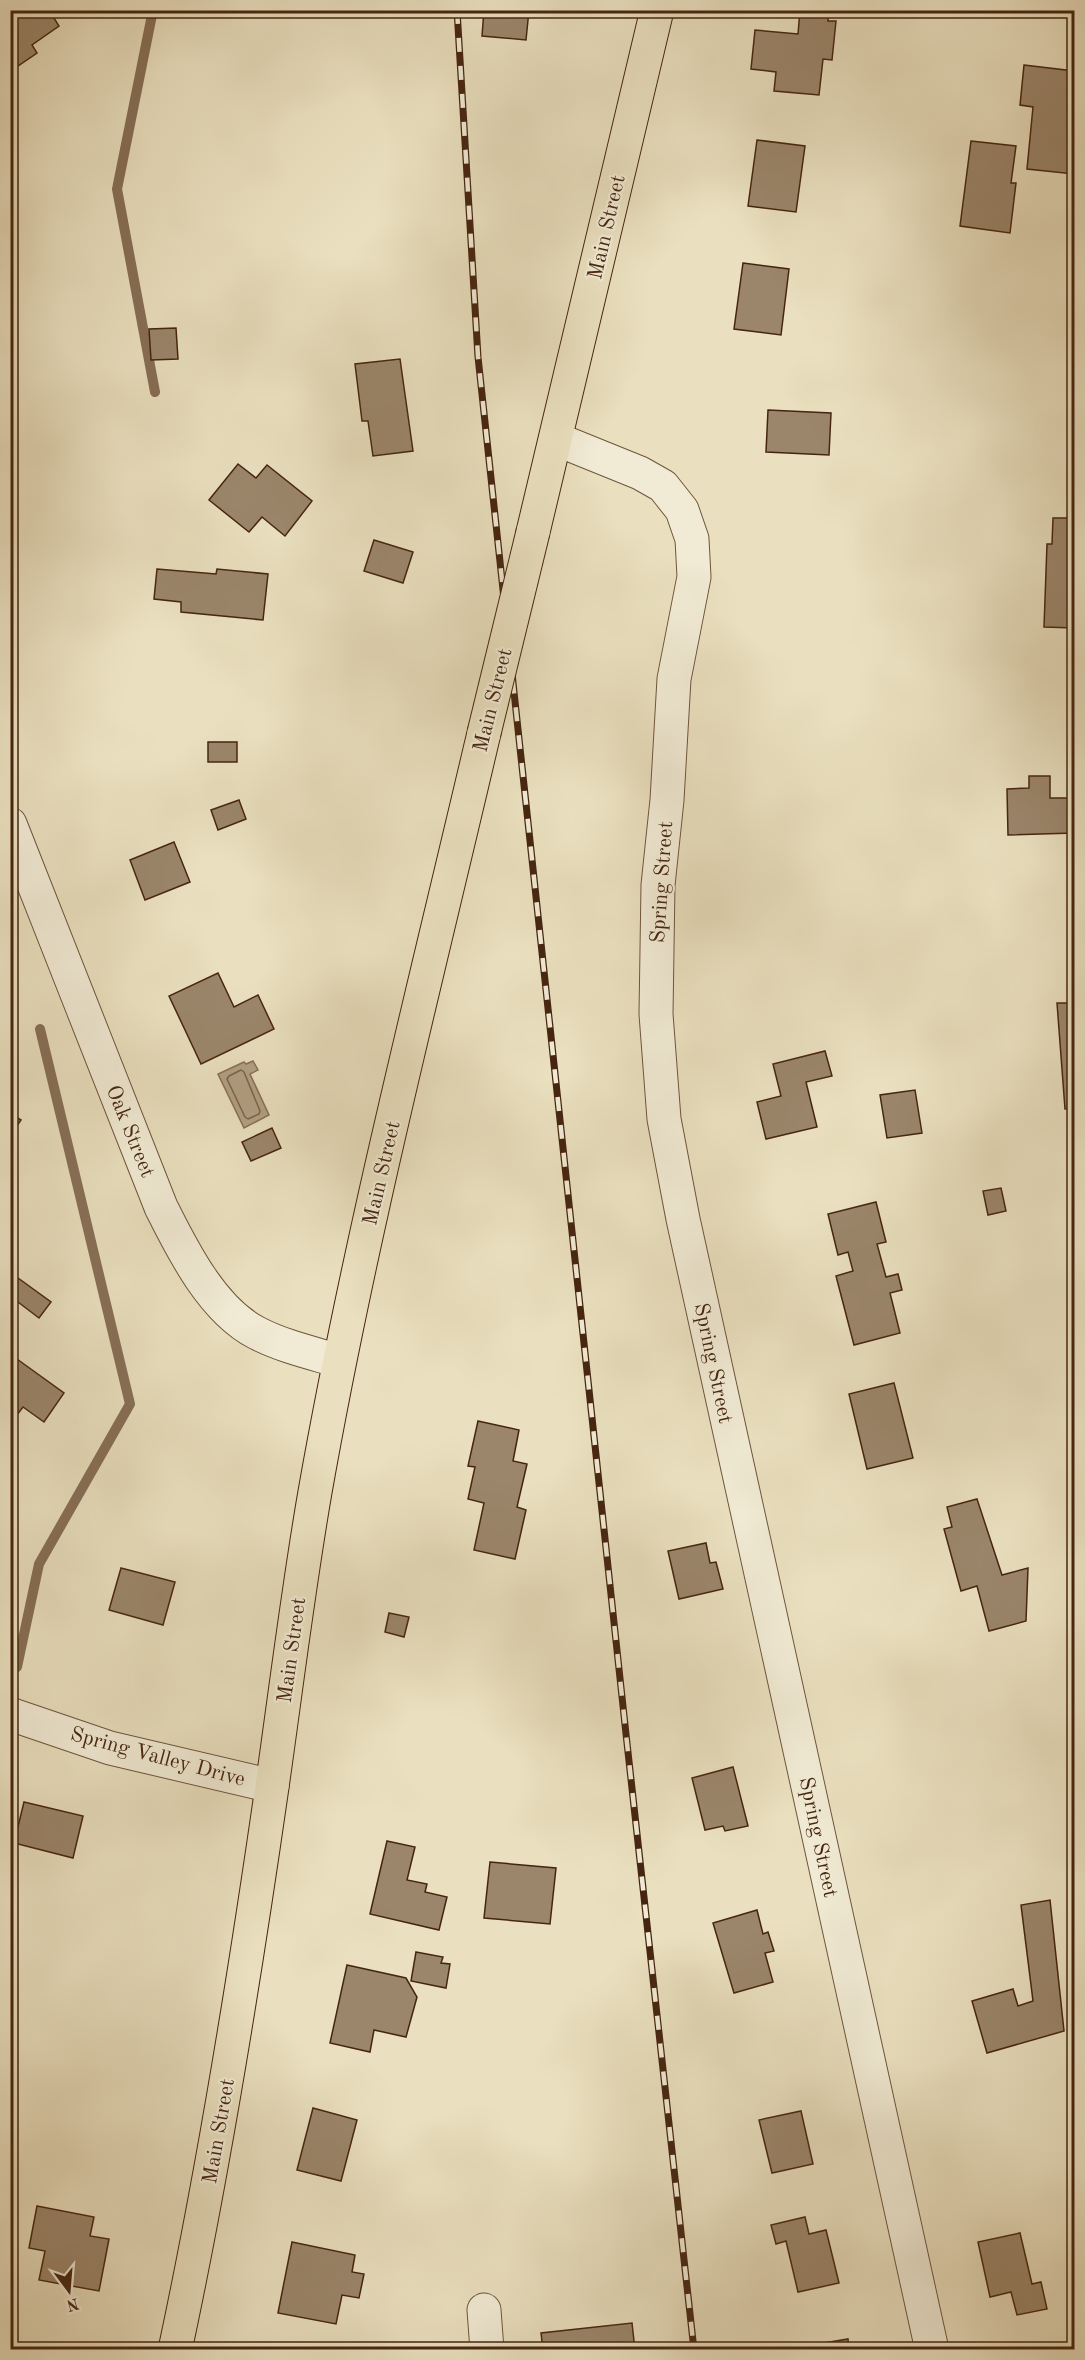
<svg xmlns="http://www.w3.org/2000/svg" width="1085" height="2360" font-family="'Old Standard TT',serif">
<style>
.water{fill:#b2a084;stroke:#876f56;stroke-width:1.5}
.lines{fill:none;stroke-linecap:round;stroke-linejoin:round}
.shore{stroke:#7c624a;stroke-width:1.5}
.stream{stroke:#876f56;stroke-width:10}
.building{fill:#9b866b;stroke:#462510;stroke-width:1.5}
.minor-casing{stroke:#6f543c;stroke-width:35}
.major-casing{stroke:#462510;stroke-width:35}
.minor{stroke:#f1ebd5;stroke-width:33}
.major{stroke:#eae0bf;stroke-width:33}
.rail-casing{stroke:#462510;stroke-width:7}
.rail{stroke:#f1ebd5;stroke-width:4.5;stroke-dasharray:14;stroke-linecap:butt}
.major-bridge-casing{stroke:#462510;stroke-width:35;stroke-linecap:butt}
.major-bridge{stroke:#eae0bf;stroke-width:33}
.labels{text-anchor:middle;stroke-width:4.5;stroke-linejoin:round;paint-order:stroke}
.street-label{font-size:21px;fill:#462510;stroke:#f1ebd5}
</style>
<rect width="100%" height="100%" fill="#eae0bf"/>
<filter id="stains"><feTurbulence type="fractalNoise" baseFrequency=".00333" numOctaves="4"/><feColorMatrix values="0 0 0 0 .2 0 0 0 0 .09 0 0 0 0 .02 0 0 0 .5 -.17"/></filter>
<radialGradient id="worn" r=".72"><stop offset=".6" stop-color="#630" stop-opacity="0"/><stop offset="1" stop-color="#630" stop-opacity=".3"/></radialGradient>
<path class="water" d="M253,1061L258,1070L250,1074L269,1115L244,1128L218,1074L244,1062L246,1064Z"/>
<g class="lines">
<path class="shore" d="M241,1070L244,1072L260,1111L259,1114L248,1119L245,1117L227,1079L229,1076Z"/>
<g class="stream">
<path d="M153,10L117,189L155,392"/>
<path d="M17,1667L39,1564L130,1404L40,1029"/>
</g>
</g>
<g class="building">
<path d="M12,10H49L59,26L32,45L37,53L18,66L10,57V12Z"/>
<path d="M484,10H529L526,40L482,36Z"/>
<path d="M800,10L829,11L828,21H836L832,60L823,59L819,95L774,91L776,72L751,69L755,30L798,34Z"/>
<path d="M1024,65L1074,71V174L1027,169L1033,107L1020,105Z"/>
<path d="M757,140L805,146L796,212L748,206Z"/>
<path d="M971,141L1016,146L1011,183H1016L1010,233L960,226Z"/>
<path d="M743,263L789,269L781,335L734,329Z"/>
<path d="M176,328L178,359L151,360L149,329Z"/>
<path d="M400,359L413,451L373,456L368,421H362L355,364Z"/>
<path d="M768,410L831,413L829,455L766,452Z"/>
<path d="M238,464L256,478L267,465L312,501L285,536L262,517L249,532L209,500Z"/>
<path d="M1053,518H1074V628L1044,627L1047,544H1052Z"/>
<path d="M374,540L413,552L403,583L364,571Z"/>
<path d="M157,569L216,574L217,569L268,574L263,620L181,612V602L154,599Z"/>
<rect x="208" y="742" width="29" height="20"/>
<path d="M1029,776H1050V798H1074V833L1008,835L1007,789L1029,788Z"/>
<path d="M239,800L246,819L218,830L211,810Z"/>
<path d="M174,842L190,882L145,900L130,860Z"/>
<path d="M218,973L234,1007L258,995L274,1029L201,1064L169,996Z"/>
<path d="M1057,1003H1074V1108L1065,1109Z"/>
<path d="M825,1051L832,1076L806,1082L817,1127L766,1139L757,1102L781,1096L773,1064Z"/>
<path d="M915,1090L922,1133L887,1138L880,1095Z"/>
<path d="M10,1113L21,1120L10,1136Z"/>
<path d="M272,1128L281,1148L251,1161L242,1142Z"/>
<path d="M1001,1188L1006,1211L988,1215L983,1191Z"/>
<path d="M876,1202L886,1242L877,1244L886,1277L898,1274L902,1290L890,1293L900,1333L854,1345L836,1276L853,1271L848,1252L838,1255L828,1214Z"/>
<path d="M18,1278L51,1302L39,1318L10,1296V1288Z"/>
<path d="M10,1354L64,1393L44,1422L23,1407L10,1424Z"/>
<path d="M894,1383L913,1458L867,1469L849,1394Z"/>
<path d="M478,1421L519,1430L513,1461L527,1464L517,1507L526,1510L515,1559L474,1550L484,1503L468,1499L475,1467L468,1466Z"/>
<path d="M977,1499L1002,1575L1028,1568L1026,1621L989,1631L977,1586L961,1591L944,1529L952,1527L947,1507Z"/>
<path d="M706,1543L710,1563L716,1562L723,1589L679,1599L668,1551Z"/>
<path d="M121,1568L175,1582L163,1625L109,1610Z"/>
<path d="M389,1613L409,1617L404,1637L385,1632Z"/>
<path d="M733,1767L748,1826L725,1831L723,1826L705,1830L692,1778Z"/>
<path d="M24,1802L83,1816L73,1858L14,1843Z"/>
<path d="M387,1841L415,1847L407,1880L427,1884L425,1892L447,1897L439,1930L370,1914Z"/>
<path d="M490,1862L556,1868L550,1924L484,1918Z"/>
<path d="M1050,1900L1064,2031L987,2053L972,2001L1013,1989L1018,2006L1033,2001L1021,1905Z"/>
<path d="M757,1910L763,1934L768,1932L774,1951L765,1953L773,1982L734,1993L713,1923Z"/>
<path d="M416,1952L443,1957L441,1963L450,1964L446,1988L411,1981Z"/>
<path d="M347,1965L406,1978L417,1997L406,2037L374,2030L370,2052L330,2043Z"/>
<path d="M313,2108L357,2120L341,2181L297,2170Z"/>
<path d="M801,2111L813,2164L772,2173L759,2120Z"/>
<path d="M37,2206L94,2217L90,2236L109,2239L99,2291L39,2280L45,2251L29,2248Z"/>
<path d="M805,2217L809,2234L826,2230L839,2283L798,2292L786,2241L776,2244L771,2225Z"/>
<path d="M1020,2233L1032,2284L1041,2282L1047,2309L1017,2315L1011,2292L990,2297L978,2242Z"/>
<path d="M292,2242L355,2255L352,2272L364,2274L359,2298L342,2295L336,2324L278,2313Z"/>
<path d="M632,2323L635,2350H543L541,2333Z"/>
<path d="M848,2339L849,2350H807V2346Z"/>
</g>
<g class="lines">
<g class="minor-casing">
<g id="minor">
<path d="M556,439L640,473L663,486L682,510L692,539L694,577L674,679L667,800L658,885L656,1014L664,1119L683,1219L932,2350"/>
<path d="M10,824L161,1207C182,1249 212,1310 257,1333C282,1346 312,1353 339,1361"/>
<path d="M10,1714L110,1748L272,1786"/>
<path d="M484,2310L487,2350"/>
</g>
</g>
<g class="major-casing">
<g id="major">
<path d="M533,532L657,10"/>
<path d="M175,2350C215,2163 245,1975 272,1787C286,1689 298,1590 315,1492C360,1237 425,985 484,733"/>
</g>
</g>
<use href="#minor" class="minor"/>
<use href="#major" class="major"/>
<g class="rail-casing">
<path id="rail" d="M457,10L478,357L626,1734L694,2350"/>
</g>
<use href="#rail" class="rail"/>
<g class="major-bridge-casing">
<path id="major-bridge" d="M484,733L533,532"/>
</g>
<use href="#major-bridge" class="major-bridge"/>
</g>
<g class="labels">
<g class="street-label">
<text transform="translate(606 227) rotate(-77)" y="7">Main Street</text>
<text transform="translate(492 700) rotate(-76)" y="7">Main Street</text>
<text transform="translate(661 882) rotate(-86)" y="7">Spring Street</text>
<text transform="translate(131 1131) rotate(68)" y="7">Oak Street</text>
<text transform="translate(381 1173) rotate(-77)" y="7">Main Street</text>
<text transform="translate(714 1363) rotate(78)" y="7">Spring Street</text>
<text transform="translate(291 1650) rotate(-82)" y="7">Main Street</text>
<text transform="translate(158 1756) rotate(15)" y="7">Spring Valley Drive</text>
<text transform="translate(819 1837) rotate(78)" y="7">Spring Street</text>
<text transform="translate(218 2131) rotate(-80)" y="7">Main Street</text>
</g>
</g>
<rect width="1085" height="2360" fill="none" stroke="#eae0bf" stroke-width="36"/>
<rect x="12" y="12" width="1061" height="2336" fill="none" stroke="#462510" stroke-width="3"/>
<rect x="18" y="18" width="1049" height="2324" fill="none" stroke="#462510" stroke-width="1.5"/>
<g transform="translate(69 2291) rotate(164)" stroke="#f1ebd5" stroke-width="4.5" paint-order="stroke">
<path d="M0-4.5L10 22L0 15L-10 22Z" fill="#462510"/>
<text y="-9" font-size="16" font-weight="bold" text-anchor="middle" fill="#462510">N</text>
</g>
<rect width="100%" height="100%" filter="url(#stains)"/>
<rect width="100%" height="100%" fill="url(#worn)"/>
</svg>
